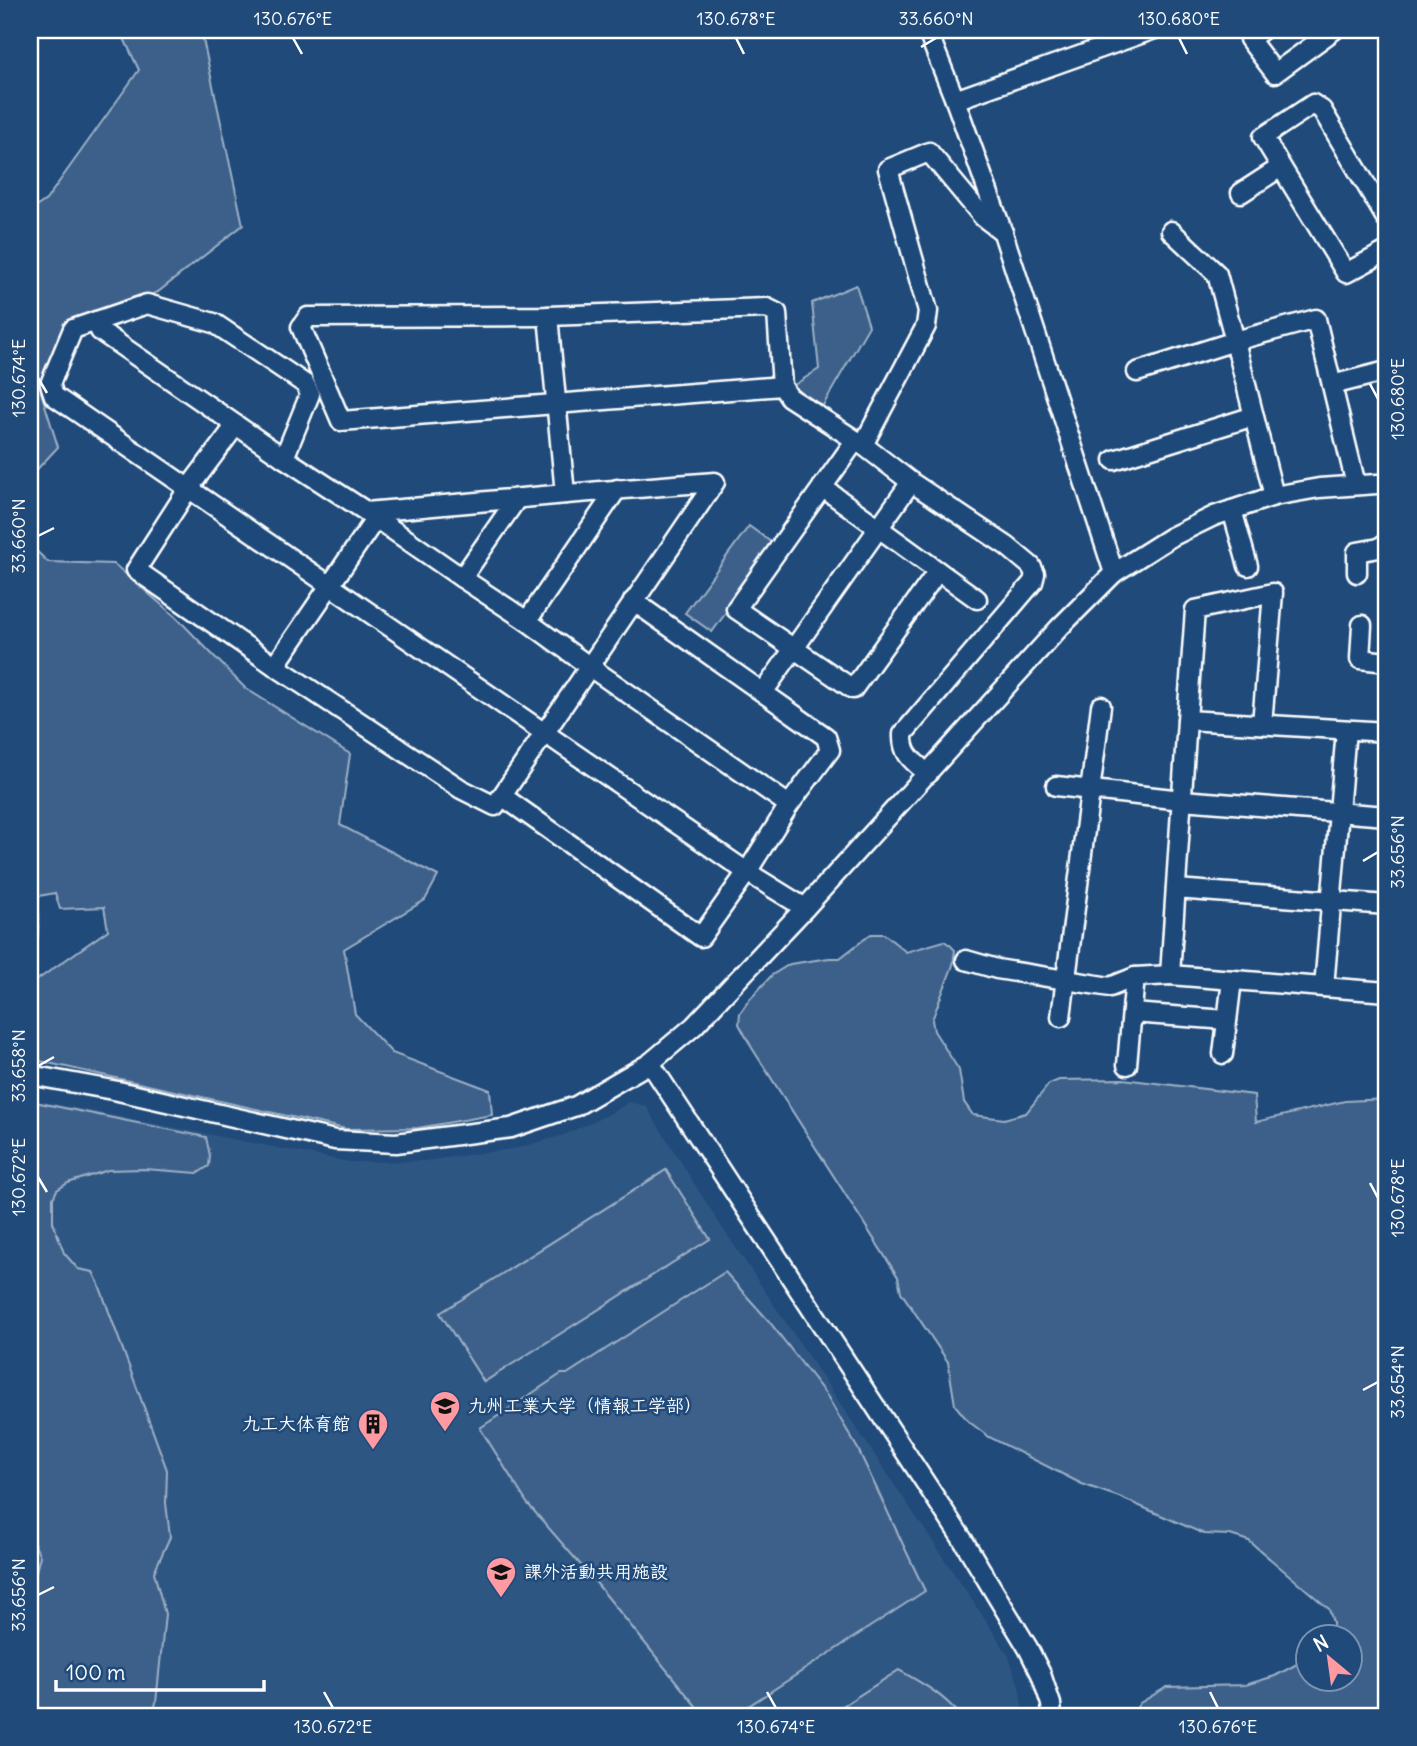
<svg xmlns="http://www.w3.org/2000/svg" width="1417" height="1746" font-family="Delius,'Klee One',sans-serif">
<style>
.built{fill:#2e5683}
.green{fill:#3c618b;stroke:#9eb0c5;stroke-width:2}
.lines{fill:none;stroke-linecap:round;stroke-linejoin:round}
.minor-casing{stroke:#fff;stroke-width:23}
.minor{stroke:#1f4a7a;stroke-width:18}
.ticks{fill:none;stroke:#fff;stroke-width:2.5}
.labels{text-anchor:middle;stroke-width:5;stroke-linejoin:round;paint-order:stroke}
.poi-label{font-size:18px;font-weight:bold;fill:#fff;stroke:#1f4a7a;text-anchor:start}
.neatline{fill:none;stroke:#fff;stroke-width:2.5}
.ticks-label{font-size:18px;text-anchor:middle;fill:#fff}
</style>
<rect width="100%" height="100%" fill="#1f4a7a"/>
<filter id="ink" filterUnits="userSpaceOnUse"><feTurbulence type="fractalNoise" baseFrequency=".0143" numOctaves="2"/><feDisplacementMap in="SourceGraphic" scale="14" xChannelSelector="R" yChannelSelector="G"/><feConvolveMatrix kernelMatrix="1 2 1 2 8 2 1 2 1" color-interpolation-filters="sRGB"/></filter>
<g filter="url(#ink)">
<path class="built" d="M30,1099L349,1162L424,1161L518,1148L564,1135L609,1114L629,1102L646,1106L712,1212L1008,1654L1019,1686L1024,1716H30Z"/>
<g class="green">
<path d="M120,30H201L243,225L158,292L69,327L41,392L58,447L30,477V211L46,200L139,70Z"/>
<path d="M856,285L869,326L821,409L796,395L791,387L819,369L812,303Z"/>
<path d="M749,526L775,545L712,632L685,613Z"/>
<path d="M30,545L48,562L114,564L176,617L245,688L350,754L340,825L438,876L425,900L344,949L355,1014L392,1053L490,1090L492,1115L418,1128L346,1129L30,1059V985L108,930L104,907L60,909L55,893L39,896L38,937L30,944Z"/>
<path d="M871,934H884L906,952L944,941L950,945L955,950L953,965L932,1020L934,1031L959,1070L964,1102L973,1115L1004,1119L1026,1113L1049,1084L1059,1080L1123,1079L1254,1095L1256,1122L1345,1101L1387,1099V1716H1131L1140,1703L1167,1687L1245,1685L1275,1676L1308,1658V1680H1350V1638L1333,1637V1623L1329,1609L1249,1541L1230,1535L1204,1534L1119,1497L1082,1484L989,1437L968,1421L955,1405L948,1362L901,1292L898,1277L752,1048L739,1024L740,1013L749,1000L772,975L790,964L829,958H840Z"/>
<path d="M30,1101L206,1137L210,1156L209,1166L198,1173L144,1169L108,1170L68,1183L57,1190L53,1198V1222L64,1253L78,1269L93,1272L98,1282L167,1470L166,1503L170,1537L154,1572L165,1614L156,1703L151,1716H30V1594L40,1556L30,1535V1502L36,1498L30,1479Z"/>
<path d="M666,1170L710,1239L484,1382L440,1313Z"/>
<path d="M725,1272L768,1320L827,1396L858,1449L925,1591L733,1716H704L593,1579L527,1503L480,1428L561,1374H567Z"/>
<path d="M899,1670C924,1684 942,1694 961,1716H827Z"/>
</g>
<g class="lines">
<g class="minor-casing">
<g id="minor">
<path d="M927,30L955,100L1003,233L1114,573"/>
<path d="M1262,30L1249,39L1275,73L1334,30"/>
<path d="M955,100L1152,30"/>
<path d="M1241,193L1281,167"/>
<path d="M1387,220L1322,110L1313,104L1263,137L1346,273L1387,251"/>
<path d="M548,316L565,494"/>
<path d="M96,321L100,331L284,458L367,512L462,578L527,621L590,667L789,805"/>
<path d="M1137,372L1235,341L1217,274L1171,231"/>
<path d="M1332,385L1387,371"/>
<path d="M782,386L341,421L301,327L308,317L548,316L767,308L777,313L782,386L789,397L863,445L911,482L1007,546L1031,566L1035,574L1033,582L903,734C902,755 913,761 928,774"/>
<path d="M236,425L188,489L136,570L275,666L461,789L495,806L715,482C599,490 483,502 367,512"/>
<path d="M863,445L926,326L928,311L888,169L929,152L983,217L1003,232"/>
<path d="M284,458L310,394L305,384L214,323L147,304L73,329L50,384L54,396L747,872L805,908"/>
<path d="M1114,460L1254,416"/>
<path d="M822,487L938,571L853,689L736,609L855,441"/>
<path d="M1274,496L1235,341L1316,319L1356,485"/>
<path d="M1232,510L1248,566"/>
<path d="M938,571L977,599"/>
<path d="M1357,573V552L1379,548L1387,542"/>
<path d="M462,578L516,500"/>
<path d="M527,621L617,489"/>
<path d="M1362,625L1360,659L1387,662"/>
<path d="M275,666L376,518"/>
<path d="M769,684L911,482"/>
<path d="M1187,720L1195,610L1273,593L1262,724"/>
<path d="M1387,732L1187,720L1170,975L1387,992"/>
<path d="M1056,786L1182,800L1387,816"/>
<path d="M502,796L701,937L747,872L789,805L830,750L826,737L633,601"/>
<path d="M1176,889L1387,905"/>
<path d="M966,960L997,969L1110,987L1135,977L1170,975"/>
<path d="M1324,987L1346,730"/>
<path d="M1132,1013L1227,1020"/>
<path d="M1061,1017L1101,706"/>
<path d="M1223,1054L1232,980"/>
<path d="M650,1063L963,1540L1028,1648L1041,1674L1051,1704L1052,1716"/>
<path d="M1127,1065L1135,977"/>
<path d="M30,1075L118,1091L335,1140L396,1143L511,1128L576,1106L650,1063L694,1026L805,908L1059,628L1114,573L1171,537L1214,516L1274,496L1319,488L1377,484H1387"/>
</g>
</g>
<use href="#minor" class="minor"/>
</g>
</g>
<path class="ticks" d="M293,38L302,54M736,38L744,54M1179,38L1187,54M921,47L936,38M38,378L47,393M1370,384L1378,399M38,536L54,528M1363,861L1378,852M38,1066L54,1057M38,1177L47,1192M1370,1183L1378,1198M1363,1390L1378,1382M38,1595L54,1587M324,1692L333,1708M767,1692L776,1708M1210,1692L1218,1708"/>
<defs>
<g id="university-pin" transform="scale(1.575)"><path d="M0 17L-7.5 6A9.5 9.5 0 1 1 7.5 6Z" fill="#ff9aa2" stroke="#1f4a7a"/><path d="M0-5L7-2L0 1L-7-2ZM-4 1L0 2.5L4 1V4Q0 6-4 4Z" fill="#111"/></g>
<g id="building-pin" transform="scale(1.575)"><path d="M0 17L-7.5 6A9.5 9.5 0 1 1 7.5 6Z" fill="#ff9aa2" stroke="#1f4a7a"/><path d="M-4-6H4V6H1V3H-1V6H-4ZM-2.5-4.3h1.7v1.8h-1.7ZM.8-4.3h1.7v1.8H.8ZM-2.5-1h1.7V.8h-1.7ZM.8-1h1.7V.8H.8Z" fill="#111"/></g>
</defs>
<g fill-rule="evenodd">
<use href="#university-pin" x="445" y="1406"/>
<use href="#building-pin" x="373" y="1424"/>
<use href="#university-pin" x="501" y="1572"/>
</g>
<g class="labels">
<g class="poi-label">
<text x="468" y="1412">九州工業大学（情報工学部）</text>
<text x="350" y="1430" text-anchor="end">九工大体育館</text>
<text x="524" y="1578">課外活動共用施設</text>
</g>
</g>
<rect width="1417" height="1746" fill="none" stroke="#1f4a7a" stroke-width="77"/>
<g transform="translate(1329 1658) rotate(331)"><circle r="33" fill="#1f4a7a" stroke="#7992af" stroke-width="2"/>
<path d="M0-5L12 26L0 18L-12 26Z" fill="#ff9aa2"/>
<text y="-10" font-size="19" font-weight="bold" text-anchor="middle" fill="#ffffff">N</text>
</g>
<path d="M56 1680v10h208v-10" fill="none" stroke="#ffffff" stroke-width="3.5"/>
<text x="66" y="1680" font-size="21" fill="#ffffff" stroke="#1f4a7a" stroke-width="5" paint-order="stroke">100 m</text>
<rect x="38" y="38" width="1340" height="1670" class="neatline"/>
<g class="ticks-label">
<text x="293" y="25">130.676°E</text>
<text x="736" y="25">130.678°E</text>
<text x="936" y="25">33.660°N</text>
<text x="1179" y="25">130.680°E</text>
<text transform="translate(19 378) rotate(-90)" y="6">130.674°E</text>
<text transform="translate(1398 399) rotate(-90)" y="6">130.680°E</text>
<text transform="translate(19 536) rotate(-90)" y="6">33.660°N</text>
<text transform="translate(1398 852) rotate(-90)" y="6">33.656°N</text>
<text transform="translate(19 1066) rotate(-90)" y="6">33.658°N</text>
<text transform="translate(19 1177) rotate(-90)" y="6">130.672°E</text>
<text transform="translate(1398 1198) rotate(-90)" y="6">130.678°E</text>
<text transform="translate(1398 1382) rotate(-90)" y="6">33.654°N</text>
<text transform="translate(19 1595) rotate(-90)" y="6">33.656°N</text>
<text x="333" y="1733">130.672°E</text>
<text x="776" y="1733">130.674°E</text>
<text x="1218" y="1733">130.676°E</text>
</g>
</svg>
